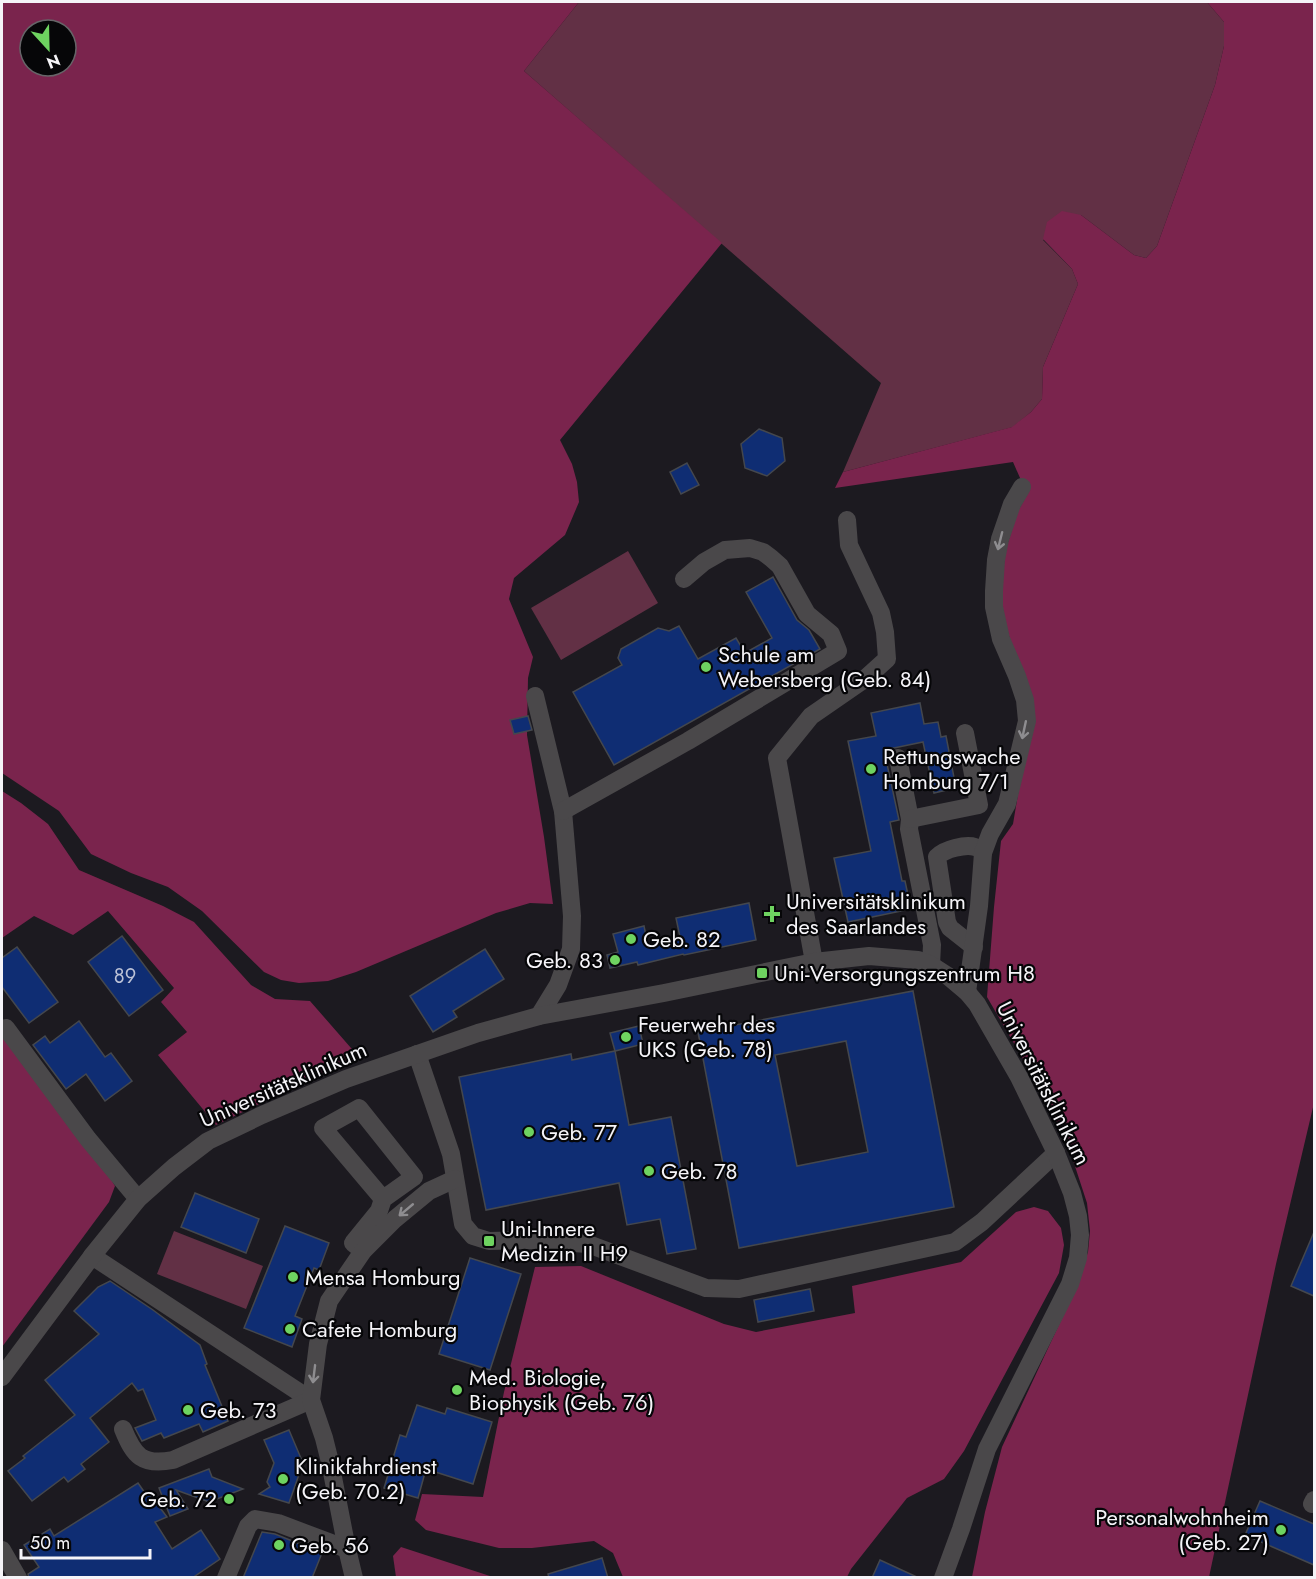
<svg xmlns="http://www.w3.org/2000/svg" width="1316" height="1579" font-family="Jost,sans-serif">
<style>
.green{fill:#623045}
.forest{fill:#7a244d;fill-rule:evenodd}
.building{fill:#0f2d73;stroke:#44474d;stroke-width:1.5;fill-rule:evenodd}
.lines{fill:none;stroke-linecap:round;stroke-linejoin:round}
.minor{stroke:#4a484a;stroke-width:18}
.oneway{stroke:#8e8d90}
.poi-dot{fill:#6ed360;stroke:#060608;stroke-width:2}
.labels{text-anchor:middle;stroke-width:4.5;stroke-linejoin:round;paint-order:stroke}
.number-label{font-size:20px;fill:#bcc2d7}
.poi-label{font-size:22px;fill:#f5f4f8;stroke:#060608;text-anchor:start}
.street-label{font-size:22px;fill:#f5f4f8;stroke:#060608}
</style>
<rect width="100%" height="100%" fill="#1c1a20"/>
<g class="green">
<path d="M579,2H1207L1224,22V46L1215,85L1157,246L1146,258L1134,255L1081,215L1043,240L1072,269L1078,284L1043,367L1042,399L1031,412L1013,427L843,472L881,383L524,71Z"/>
<path d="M628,551L658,603L561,660L531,608Z"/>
<path d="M174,1231L263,1266L246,1309L157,1274Z"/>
</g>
<g class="forest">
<path d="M2,2H579L524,71L722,243L560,440L572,464L577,482L579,502L565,535L514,578L509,599L533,657L528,678L527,735L544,837L553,904L530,903L496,913L356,972L328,981L299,983L281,980L264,972L202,911L168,887L131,873L91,854L59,811L2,773ZM30,30H66V66H30Z"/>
<path d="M1207,2H1314V1103L1276,1264L1209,1577H972L985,1512L1002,1447L1077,1286L1088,1252L1090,1231L1087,1203L1070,1151L1044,1095L987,997L994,907L1001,841L1013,824L1029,729L1014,654L1002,610L1001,587L1006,549L1017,513L1027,494L1013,462L835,488L843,472L1012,427L1031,412L1042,399L1043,367L1078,284L1072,269L1043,239L1047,222L1062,211L1081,215L1134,255L1146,258L1157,246L1215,85L1224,46V22Z"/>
<path d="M2,791L21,803L48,824L79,870L163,906L194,922L251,985L275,999L310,1001L358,1056L216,1125L158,1055L187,1032L161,1002L174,988L108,911L73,935L34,916L2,938Z"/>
<path d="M2,1024L102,1164L115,1186L109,1202L2,1347Z"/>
<path d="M1034,1207L1048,1211L1061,1228L1064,1245L1059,1273L964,1451L944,1479L907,1498L851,1569L847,1577H623L613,1553L594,1541L532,1548H499L426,1530L415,1520L422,1494L483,1497L504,1392L535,1267L581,1266L724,1324L756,1332L855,1313L852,1286L961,1262L1016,1212Z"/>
<path d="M401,1547L493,1577H396L393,1556Z"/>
</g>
<g class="building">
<path d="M759,429L782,438L785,461L767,476L745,468L741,444Z"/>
<path d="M687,463L699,485L681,494L670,472Z"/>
<path d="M773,577L797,620L809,630L820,649L614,765L573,692L622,665L618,658L621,649L658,628L669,631L679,626L698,659L736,638L745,653L772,638L746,592Z"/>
<path d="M920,703L924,724L938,722L941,737L946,736L956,788L934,793L923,742L884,750L899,820L890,822L902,881H905L911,909L848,922L834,858L871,851L848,741L876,736L871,713Z"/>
<path d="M528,716L532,730L514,734L510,720Z"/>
<path d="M749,903L756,940L684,955L683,954L638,965L637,962L610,968L607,955L618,952L613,934L644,926L648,945L680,937L676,918Z"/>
<path d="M122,936L163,990L129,1016L88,962Z"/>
<path d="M17,947L58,1002L29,1023L2,987V958Z"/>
<path d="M485,949L504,979L453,1011L457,1017L433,1032L410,996Z"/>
<path d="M913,991L954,1207L739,1248L698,1032ZM846,1041L868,1152L797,1166L775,1055Z"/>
<path d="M79,1021L105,1057L111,1053L132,1081L105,1101L86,1074L66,1089L33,1045L45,1036L50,1043Z"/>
<path d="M639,1026L643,1044L615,1051L610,1033Z"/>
<path d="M615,1051L629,1125L671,1117L696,1249L667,1254L660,1219L627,1225L619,1183L486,1210L459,1077L571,1054L572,1060Z"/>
<path d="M195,1193L259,1219L246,1253L181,1227Z"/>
<path d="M285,1226L329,1243L319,1270L314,1268L295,1316L302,1319L292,1347L244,1328Z"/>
<path d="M1314,1232V1296L1291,1286Z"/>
<path d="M470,1258L521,1274L490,1370L439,1354Z"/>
<path d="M110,1281L153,1310L200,1345L207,1364L205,1365L228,1421L203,1432L199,1424L164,1438L161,1433L142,1441L135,1428L156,1420L143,1389L138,1391L132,1383L90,1418L109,1442L81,1464L85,1469L68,1482L64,1477L32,1501L8,1471L25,1458L23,1456L75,1415L45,1380L99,1334L74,1311L98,1287Z"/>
<path d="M810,1289L814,1311L758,1322L754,1300Z"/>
<path d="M417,1405L445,1414L447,1408L492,1422L473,1484L426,1469L418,1498L384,1488L400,1435L406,1437Z"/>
<path d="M289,1430L303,1463L289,1503L259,1494L270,1487L267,1482L274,1463L264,1440Z"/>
<path d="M209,1469L212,1477L243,1489L209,1502L176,1490L188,1509L170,1516L159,1488Z"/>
<path d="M138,1483L145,1493L148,1492L167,1517L155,1522L172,1549L201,1530L220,1559L192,1578H29L28,1574L39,1567L24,1545L50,1529L54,1536Z"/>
<path d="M1260,1501L1314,1524V1565L1245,1535Z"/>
<path d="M262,1532L275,1534L322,1553L312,1578H243Z"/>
<path d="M602,1558L608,1578H549L548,1574Z"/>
<path d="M880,1560L919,1578H872Z"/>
</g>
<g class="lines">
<g class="minor">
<path d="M535,696L563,811L572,916L571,949L558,985L539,1016"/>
<path d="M898,758L910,819L909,829L932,945L931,965"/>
<path d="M563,811L688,741L838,651L831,634L807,614L780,566L771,558L763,552L750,548L725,550L704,562L684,579"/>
<path d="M910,819L979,805L965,733"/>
<path d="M974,947L950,928L947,922L937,857C944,849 966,844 975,847C980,848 980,850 983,853"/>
<path d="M814,962L777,758L811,716L866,678L887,659L885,632L881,613L849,545L847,520"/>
<path d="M967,992L979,906L983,853L990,834L1007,804L1027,721L1025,700L1017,676L1001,639L994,607V591L996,560L1000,539L1012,504L1022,487"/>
<path d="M6,1028L88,1139L138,1199"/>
<path d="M417,1054L451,1154L463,1224L473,1236L489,1241L528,1240L588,1244L706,1288L739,1289L955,1242L982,1222L1056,1153"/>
<path d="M363,1251L353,1243L379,1211L383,1199L323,1128L359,1108L414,1177L383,1199"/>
<path d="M92,1256L311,1400"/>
<path d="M2,1377L92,1256L138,1199L174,1167L208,1141L262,1115L346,1079L478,1033L539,1016L664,993L814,962L869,956L918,960L931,965L948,976L967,992L977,1004L1019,1077L1056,1153L1072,1193L1078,1216L1080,1235L1078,1258L1070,1284L987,1449L961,1529L943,1578"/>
<path d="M123,1429C134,1456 142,1466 173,1460L311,1400"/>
<path d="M1312,1504L1314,1500"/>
<path d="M2,1550L18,1578"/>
<path d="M226,1578L248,1526L255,1519L278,1523L347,1549"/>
<path d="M354,1578L347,1549L330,1462L324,1438L311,1400L318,1344L329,1301L363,1251L395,1219L429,1191L455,1179"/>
</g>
</g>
<defs><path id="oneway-shaft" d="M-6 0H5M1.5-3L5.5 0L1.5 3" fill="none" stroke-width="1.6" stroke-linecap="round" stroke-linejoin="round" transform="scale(1.5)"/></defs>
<g class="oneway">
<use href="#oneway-shaft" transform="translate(1000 541) rotate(104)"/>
<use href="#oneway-shaft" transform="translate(1024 730) rotate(102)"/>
<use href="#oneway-shaft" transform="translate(406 1210) rotate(140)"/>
<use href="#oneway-shaft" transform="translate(314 1374) rotate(97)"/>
</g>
<g class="poi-dot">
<circle cx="706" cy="667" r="6"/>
<circle cx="871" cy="769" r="6"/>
<path d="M769 905h6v6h6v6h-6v6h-6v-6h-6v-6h6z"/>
<circle cx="631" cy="939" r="6"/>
<circle cx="615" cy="960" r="6"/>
<rect x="756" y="967" width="12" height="12" rx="3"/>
<circle cx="626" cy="1037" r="6"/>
<circle cx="529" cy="1132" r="6"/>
<circle cx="649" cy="1171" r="6"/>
<rect x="483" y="1235" width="12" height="12" rx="3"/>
<circle cx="293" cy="1277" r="6"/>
<circle cx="290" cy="1329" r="6"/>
<circle cx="457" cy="1390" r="6"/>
<circle cx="188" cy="1410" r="6"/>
<circle cx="283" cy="1479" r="6"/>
<circle cx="229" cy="1499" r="6"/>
<circle cx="1281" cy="1530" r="6"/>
<circle cx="279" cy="1545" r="6"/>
</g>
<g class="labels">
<g class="number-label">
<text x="125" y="983">89</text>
</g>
<g class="poi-label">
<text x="718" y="662">Schule am<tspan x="718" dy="25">Webersberg (Geb. 84)</tspan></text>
<text x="883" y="764">Rettungswache<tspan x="883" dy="25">Homburg 7/1</tspan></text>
<text x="786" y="909">Universitätsklinikum<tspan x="786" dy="25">des Saarlandes</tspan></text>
<text x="643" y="947">Geb. 82</text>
<text x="603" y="968" text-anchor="end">Geb. 83</text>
<text x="774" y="981">Uni-Versorgungszentrum H8</text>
<text x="638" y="1032">Feuerwehr des<tspan x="638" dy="25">UKS (Geb. 78)</tspan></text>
<text x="541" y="1140">Geb. 77</text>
<text x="661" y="1179">Geb. 78</text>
<text x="501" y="1236">Uni-Innere<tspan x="501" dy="25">Medizin II H9</tspan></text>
<text x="305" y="1285">Mensa Homburg</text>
<text x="302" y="1337">Cafete Homburg</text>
<text x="469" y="1385">Med. Biologie,<tspan x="469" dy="25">Biophysik (Geb. 76)</tspan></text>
<text x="200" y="1418">Geb. 73</text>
<text x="295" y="1474">Klinikfahrdienst<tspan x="295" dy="25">(Geb. 70.2)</tspan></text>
<text x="217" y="1507" text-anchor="end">Geb. 72</text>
<text x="1269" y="1525" text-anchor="end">Personalwohnheim<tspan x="1269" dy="25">(Geb. 27)</tspan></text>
<text x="291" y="1553">Geb. 56</text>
</g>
<g class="street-label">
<text transform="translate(1044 1083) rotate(63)" y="8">Universitätsklinikum</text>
<text transform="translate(283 1084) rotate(-24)" y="8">Universitätsklinikum</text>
</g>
</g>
<rect width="1316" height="1579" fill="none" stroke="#f5f4f8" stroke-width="6"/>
<g transform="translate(48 48) rotate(158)"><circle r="28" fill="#060608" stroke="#666568" stroke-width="1.5"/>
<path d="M0-4.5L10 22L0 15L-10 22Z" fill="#6ed360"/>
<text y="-9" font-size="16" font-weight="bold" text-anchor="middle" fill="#f5f4f8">N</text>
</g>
<path d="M21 1549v9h129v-9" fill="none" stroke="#f5f4f8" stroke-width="3"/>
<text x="30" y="1549" font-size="18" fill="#f5f4f8" stroke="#060608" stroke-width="4.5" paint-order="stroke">50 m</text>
</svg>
